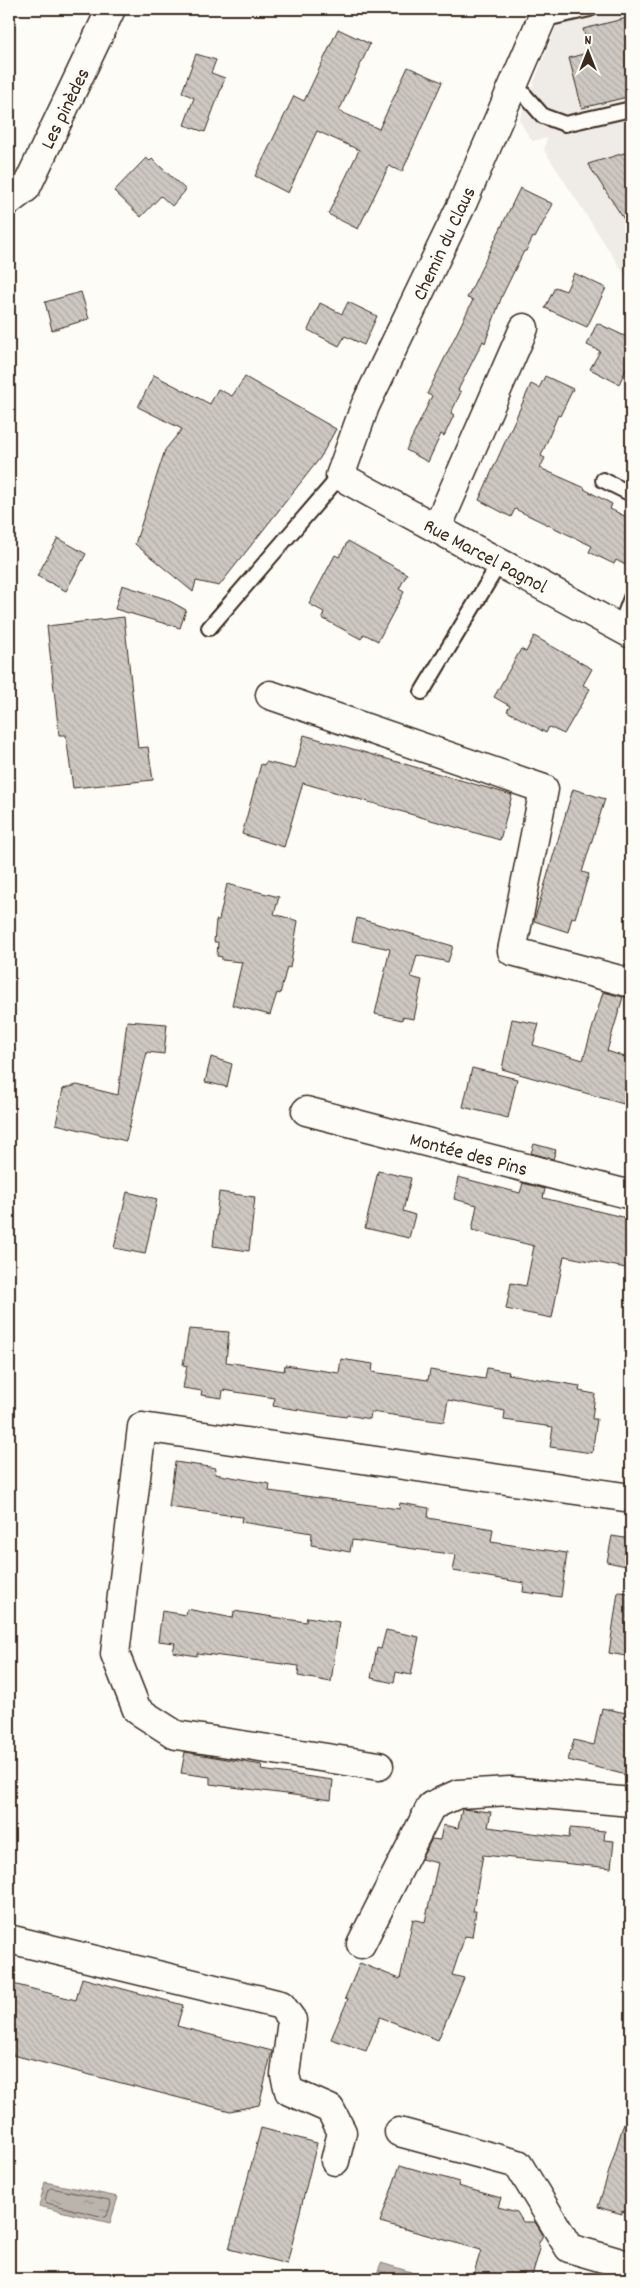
<svg xmlns="http://www.w3.org/2000/svg" width="640" height="2288" font-family="Dekko,sans-serif">
<style>
.built{fill:#efece7}
.water{fill:url(#water-ripples);stroke:#887d74}
.lines{fill:none;stroke-linecap:round;stroke-linejoin:round}
.shore{stroke:#6e6157;stroke-width:1}
.building{fill:url(#building-back-hatch);stroke:#3b2a1e}
.lane-casing{stroke:#3b2a1e;stroke-width:18}
.street-casing{stroke:#3b2a1e;stroke-width:31}
.lane{stroke:#fdfcf7;stroke-width:14}
.street{stroke:#fdfcf7;stroke-width:28}
.labels{text-anchor:middle;stroke-width:4.5;stroke-linejoin:round;paint-order:stroke}
.street-label{font-size:20px;fill:#3b2a1e;stroke:#fdfcf7}
</style>
<defs>
<pattern id="water-ripples" width="26" height="14" patternUnits="userSpaceOnUse" patternTransform="scale(1.25)"><rect width="26" height="14" fill="#bbb4ad"/><path d="M2 4q2-2 4 0t4 0M15 11q2-2 4 0t4 0" fill="none" stroke="#99938c"/></pattern>
<pattern id="building-back-hatch" width="6" height="6" patternUnits="userSpaceOnUse" patternTransform="scale(1.25)"><rect width="6" height="6" fill="#cdc8c2"/><path d="M-1 5l2 2M0 0l6 6M5-1l2 2" fill="none" stroke="#b1aca6"/></pattern>
</defs>
<rect width="100%" height="100%" fill="#fdfcf7"/>
<filter id="ink" filterUnits="userSpaceOnUse"><feTurbulence type="fractalNoise" baseFrequency=".02" numOctaves="2"/><feDisplacementMap in="SourceGraphic" scale="10" xChannelSelector="R" yChannelSelector="G"/><feConvolveMatrix kernelMatrix="1 2 1 2 8 2 1 2 1" color-interpolation-filters="sRGB"/></filter>
<g filter="url(#ink)">
<path class="built" d="M563,9H631V284L544,150L547,138L532,141L519,120Z"/>
<g class="water">
<path d="M45,2182L118,2197L110,2223L39,2206Z"/>
<path d="M381,2263L411,2272L409,2279H375Z"/>
</g>
<g class="lines">
<path class="shore" d="M51,2188L109,2200L111,2203L107,2216L104,2217L47,2203L45,2200L48,2190Z"/>
</g>
<g class="building">
<path d="M631,17V96L582,108L569,58L590,52L583,29Z"/>
<path d="M338,29L370,44L339,111L379,129L408,67L442,82L402,172L389,166L358,229L328,214L359,150L317,131L288,193L255,176L294,96L304,101Z"/>
<path d="M196,54L216,60L211,73L225,78L205,132L184,125L194,98L182,92Z"/>
<path d="M631,151V230L588,164Z"/>
<path d="M146,158L150,161L152,159L186,190L172,206L161,196L141,217L114,191Z"/>
<path d="M520,188L553,204L535,238L533,237L526,251H524L502,296L485,343L483,341L458,390L461,392L451,413L454,415L444,436L441,434L428,462L406,450L432,396L427,394L473,300L467,298Z"/>
<path d="M574,273L606,288L587,327L545,308L555,287L566,291Z"/>
<path d="M81,292L89,319L52,330L45,302Z"/>
<path d="M348,302L377,316L364,345L345,336L339,346L308,330L320,303L342,314Z"/>
<path d="M597,323L631,339V359L619,384L590,369L600,351L587,345Z"/>
<path d="M154,375L210,404L218,389L232,396L245,377L336,429L320,458L219,586L196,581L193,592L135,544L165,450L182,429L138,407Z"/>
<path d="M545,376L573,389L560,416L558,415L541,456L545,458L540,468L585,488L584,489L612,504L610,509L631,519V568L616,560L614,564L589,552L592,546L515,509L511,517L479,500L531,384L539,388Z"/>
<path d="M58,538L86,554L66,591L37,576Z"/>
<path d="M348,541L407,574L399,589L404,592L378,641L364,634L361,639L322,618L324,612L309,604L335,555L339,557Z"/>
<path d="M122,585L166,599L186,610L180,628L115,609Z"/>
<path d="M124,617L138,748L148,747L153,780L73,788L66,735H59L47,626Z"/>
<path d="M534,636L592,669L583,685L590,689L564,734L549,727L546,733L507,711L510,706L494,697L521,649L526,652Z"/>
<path d="M304,735L512,795L500,840L303,783L284,847L242,834L261,764L264,765L266,762L295,769Z"/>
<path d="M573,789L605,799L582,872L589,874L575,918L572,917L568,932L534,921Z"/>
<path d="M227,884L279,897L274,914L298,921L290,968L287,967L280,994L277,993L270,1015L232,1005L242,962L222,960V957L217,956L218,942H214L216,920H219Z"/>
<path d="M357,918L453,946L448,962L417,955L411,977L422,980L414,1019L402,1017V1020L375,1014L390,949L352,941Z"/>
<path d="M603,992L623,997L607,1051L631,1059V1088L627,1105L502,1069L512,1019L539,1024L533,1045L583,1060Z"/>
<path d="M127,1021L167,1024L164,1054L147,1052L126,1141L56,1124L63,1089L77,1085L118,1095Z"/>
<path d="M211,1057L232,1064L227,1087L205,1082Z"/>
<path d="M472,1068L517,1079L508,1118L463,1107Z"/>
<path d="M534,1144L556,1150L553,1159L531,1153Z"/>
<path d="M378,1171L411,1178L403,1211L415,1215L409,1238L365,1228Z"/>
<path d="M458,1177L520,1193L523,1183L545,1189L543,1198L631,1219V1269L564,1256L552,1318L506,1309L511,1283L526,1286L534,1246L472,1230L477,1205L454,1199Z"/>
<path d="M127,1192L157,1199L145,1254L114,1248Z"/>
<path d="M219,1192L255,1197L249,1251L213,1246Z"/>
<path d="M189,1329L229,1332L226,1362L284,1371L285,1365L339,1373L341,1359L373,1364L372,1372L428,1380L430,1370L485,1379L487,1368L509,1372L508,1374L580,1386L579,1391L595,1394L592,1419H597L592,1453L550,1447L553,1427L504,1420L505,1411L448,1400L444,1422L371,1412L370,1419L347,1415L346,1417L273,1406L275,1398L223,1390L222,1398L201,1395L202,1391L183,1388L187,1366L183,1365Z"/>
<path d="M175,1462L216,1468L215,1474L270,1484L269,1491L399,1509L400,1503L429,1508L428,1518L493,1529L491,1542L567,1553L561,1597L523,1592L524,1583L453,1571L456,1555L352,1540L350,1552L311,1545L312,1533L241,1522L242,1517L169,1507Z"/>
<path d="M612,1536L631,1539V1567L607,1562Z"/>
<path d="M618,1592L631,1593V1657L609,1653Z"/>
<path d="M187,1609L233,1618L234,1611L306,1622L307,1617L339,1622L331,1682L298,1676L299,1666L197,1653V1656L173,1652L175,1643L158,1641L162,1611L186,1615Z"/>
<path d="M386,1630L419,1637L411,1675L396,1672L394,1683L371,1678L377,1648L381,1649Z"/>
<path d="M602,1708L631,1714L630,1776L568,1760L574,1740L594,1745Z"/>
<path d="M185,1752L262,1765L261,1770L333,1780L331,1800L210,1784V1777L181,1773Z"/>
<path d="M462,1809L491,1812L488,1827L569,1838L570,1828L605,1831L604,1840L614,1841L611,1868L483,1855L473,1911H476L472,1937L465,1936L452,1975L464,1978L438,2040L380,2017L366,2051L331,2039L348,1999L345,1998L360,1963L400,1979L413,1919L425,1922L438,1863L421,1859L432,1839L440,1840L443,1825L458,1828Z"/>
<path d="M82,1978L183,2005L177,2026L272,2051L259,2105L230,2111L9,2054V1983L76,2000Z"/>
<path d="M627,2113L631,2114V2214L622,2211V2214L598,2207Z"/>
<path d="M261,2128L317,2143L287,2264L229,2249Z"/>
<path d="M400,2165L459,2182L458,2186L501,2198L498,2207L517,2212L523,2222H535L543,2235L538,2245L540,2249L531,2279H472L481,2250L380,2222Z"/>
</g>
<g class="lines">
<g class="lane-casing">
<g id="lane">
<path d="M541,20L590,9"/>
<path d="M514,83L543,116L565,124L631,109"/>
<path d="M603,480L631,494"/>
<path d="M620,627L631,598"/>
<path d="M209,628L340,476"/>
<path d="M422,692L500,562"/>
</g>
</g>
<g class="street-casing">
<g id="street">
<path d="M546,9L463,202L365,406L340,476L631,634"/>
<path d="M9,201L26,188L111,9"/>
<path d="M437,528L524,328"/>
<path d="M270,695L544,789L512,951L631,983"/>
<path d="M306,1111L631,1195"/>
<path d="M379,1766L176,1735L137,1710L115,1654L142,1427L631,1498"/>
<path d="M9,1939L281,2005L292,2020L285,2075L289,2091L330,2109L342,2132L335,2161"/>
<path d="M361,1944L431,1806L458,1794L510,1791L631,1802"/>
<path d="M399,2132L518,2164L569,2248L631,2266"/>
</g>
</g>
<use href="#lane" class="lane"/>
<use href="#street" class="street"/>
</g>
</g>
<g class="labels">
<g class="street-label">
<text transform="translate(64 108) rotate(-64)" y="7">Les pinèdes</text>
<text transform="translate(443 243) rotate(-65)" y="7">Chemin du Claus</text>
<text transform="translate(486 555) rotate(28)" y="7">Rue Marcel Pagnol</text>
<text transform="translate(469 1153) rotate(15)" y="7">Montée des Pins</text>
</g>
</g>
<rect width="640" height="2288" fill="none" stroke="#fdfcf7" stroke-width="30"/>
<rect x="15" y="15" width="610" height="2258" fill="none" stroke="#3b2a1e" stroke-width="2" filter="url(#ink)"/>
<g transform="translate(588 52)" stroke="#fdfcf7" stroke-width="4" paint-order="stroke">
<path d="M0-4L9 19L0 12L-9 19Z" fill="#3b2a1e"/>
<text y="-8" font-size="14" font-weight="bold" text-anchor="middle" fill="#3b2a1e">N</text>
</g>
</svg>
